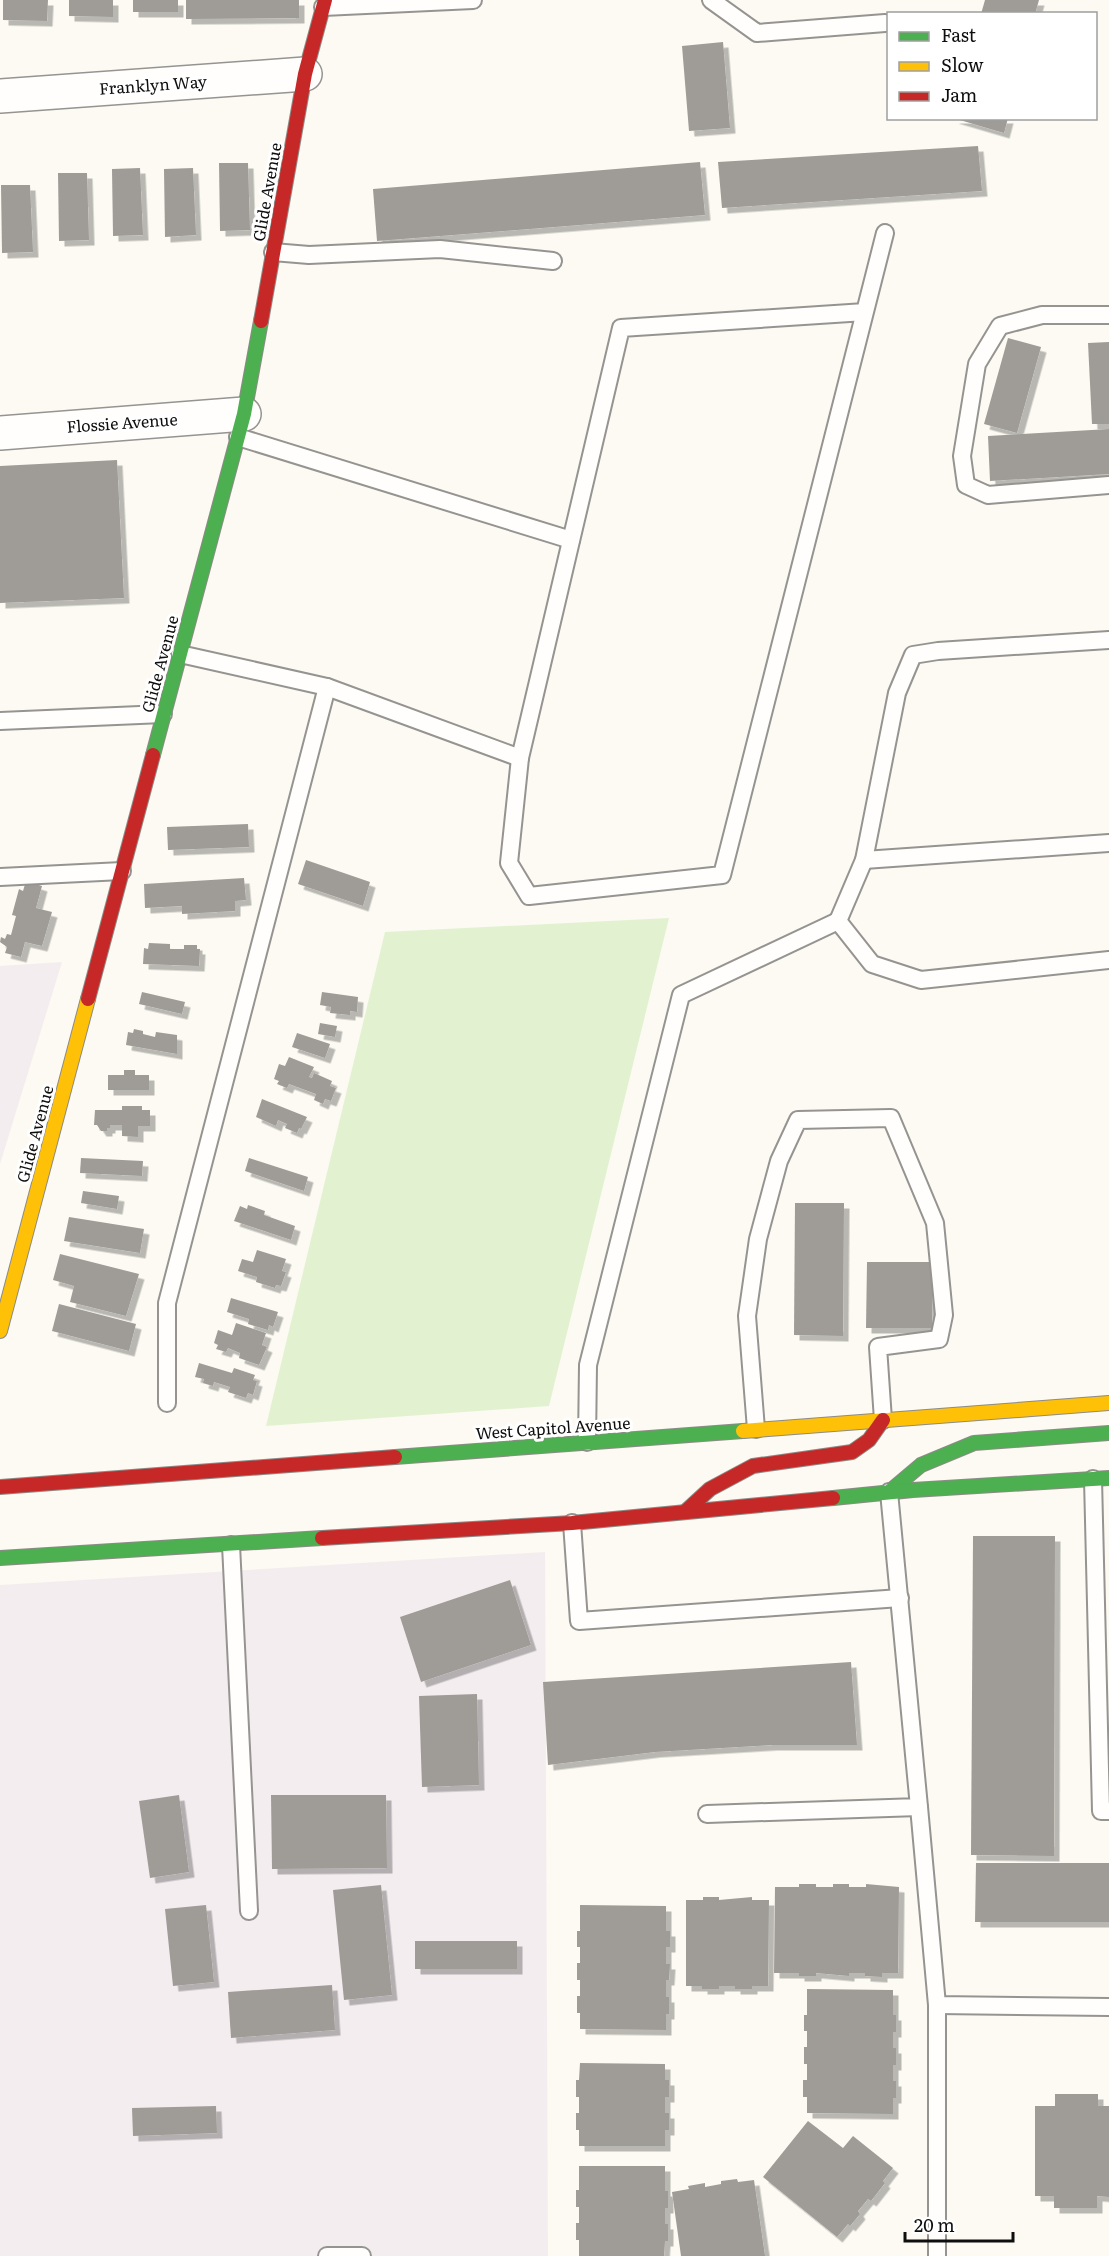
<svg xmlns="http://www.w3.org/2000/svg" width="1109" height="2256" font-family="Literata,serif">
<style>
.industrial{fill:#f4edef}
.green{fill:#e2f2d1}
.building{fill:#9f9c98;filter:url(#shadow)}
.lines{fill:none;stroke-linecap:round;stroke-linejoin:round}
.lane-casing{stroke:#959491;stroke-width:20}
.street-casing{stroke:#959491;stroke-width:36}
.fast-casing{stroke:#8c8b87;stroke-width:16}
.slow-casing{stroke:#8c8b87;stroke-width:16}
.jam-casing{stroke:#8c8b87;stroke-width:16}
.lane{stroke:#fffefd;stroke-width:16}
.street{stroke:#fffefd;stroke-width:33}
.fast{stroke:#4caf50;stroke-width:14}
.slow{stroke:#ffc107;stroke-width:14}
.jam{stroke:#c62828;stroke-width:14}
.labels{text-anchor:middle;stroke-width:6;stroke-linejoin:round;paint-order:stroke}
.street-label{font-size:16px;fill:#0e0e0e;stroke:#fff}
</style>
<defs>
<filter id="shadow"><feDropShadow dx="5.5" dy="5.5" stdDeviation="0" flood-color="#0004"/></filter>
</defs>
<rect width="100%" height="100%" fill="#fcfaf2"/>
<g class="industrial">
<path d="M62,962L0,1164V966Z"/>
<path d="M545,1552L548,2256H0V1585Z"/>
</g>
<path class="green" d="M669,918L549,1406L266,1426L385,932Z"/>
<g class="building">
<path d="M3,0H48L47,21L3,20Z"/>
<path d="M69,0H113V17L69,16Z"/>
<rect x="133" y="0" width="45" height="12"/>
<path d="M186,0H299V18L186,19Z"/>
<path d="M985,0H1039L1035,14H981Z"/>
<path d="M723,42L730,128L689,131L682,46Z"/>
<path d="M953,118H1008L1004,133Z"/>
<path d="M978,146L982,191L722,208L718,162Z"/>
<path d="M700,162L705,215L377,241L373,189Z"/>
<path d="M219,163H248L250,230L220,231Z"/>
<path d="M140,168L143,235L113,236L112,169Z"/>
<path d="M193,168L196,235L165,237L164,169Z"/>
<path d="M58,173H87L89,240L59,241Z"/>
<path d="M1,185H30L33,252L2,253Z"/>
<path d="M1008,338L1041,347L1017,433L984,424Z"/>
<path d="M1109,342V424H1092L1088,343Z"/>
<path d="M1109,429V474L990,481L988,436Z"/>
<path d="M117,460L124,598L0,603V466Z"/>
<path d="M248,824L249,847L168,850L167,827Z"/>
<path d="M306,860L370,882L363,906L298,884Z"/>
<path d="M244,878L246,900L235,901V911L182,914V906L145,908L144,884Z"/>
<path d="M26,881L42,886L36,908L52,912L42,946L25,942L21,957L5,953L7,947L0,942L1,937L5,939L7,934L11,935L16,916L12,915L19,889L23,891Z"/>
<path d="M149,943L170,944V949H184V945H197V949H200L199,966L143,964L144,948L148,949Z"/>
<path d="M142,992L185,1002L182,1014L139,1004Z"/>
<path d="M322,992L358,997L357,1012L350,1011V1015L330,1013L331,1007L320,1005Z"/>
<path d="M320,1023L337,1026L335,1037L318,1034Z"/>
<path d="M134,1029L143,1031V1034L155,1037L156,1032L177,1035V1054L126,1045L128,1032L133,1033Z"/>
<path d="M297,1033L330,1044L325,1058L292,1047Z"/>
<path d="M289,1057L314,1067L309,1077L312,1078L314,1073L332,1081L330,1086L336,1088L331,1101L325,1099L323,1104L314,1100L316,1094L289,1084L287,1088L277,1084L279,1081L274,1079L279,1064L285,1066Z"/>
<path d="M124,1070H135V1075H149V1090H108V1075H124Z"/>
<path d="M262,1099L307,1117L301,1129L299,1128L297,1133L285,1128L287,1124L278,1120L276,1126L256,1117Z"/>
<path d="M122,1106H142V1110H150V1126H138V1137L122,1136V1125H110V1128H107V1131H101L97,1125H94L95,1110H122Z"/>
<path d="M81,1158L143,1161L142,1176L80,1173Z"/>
<path d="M249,1158L308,1177L304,1191L245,1171Z"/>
<path d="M83,1191L119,1196L117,1209L81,1203Z"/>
<path d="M795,1203H844L843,1336L794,1335Z"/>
<path d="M248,1205L265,1211L264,1215L295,1226L291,1240L234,1221L240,1206L247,1209Z"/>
<path d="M69,1217L144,1229L140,1253L64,1241Z"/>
<path d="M257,1250L286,1259L282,1271L286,1272L281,1286L276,1285L275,1288L256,1282L257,1277L238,1271L242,1259L253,1262Z"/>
<path d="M60,1254L139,1274L126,1316L70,1302L74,1286L53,1280Z"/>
<path d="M867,1262H933L932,1328H866Z"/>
<path d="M231,1298L278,1312L273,1327L269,1325L268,1330L248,1324L249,1319L227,1312Z"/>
<path d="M59,1304L136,1324L129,1351L52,1331Z"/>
<path d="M236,1323L266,1333L262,1345L267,1347L259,1365L239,1358L240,1353L228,1348L226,1352L216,1349L218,1345L214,1343L218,1330L232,1335Z"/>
<path d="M199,1363L232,1373L234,1368L255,1375L253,1380L257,1381L253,1395L248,1393L246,1398L228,1392L230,1387L214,1382L213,1386L203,1383L204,1379L195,1377Z"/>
<path d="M973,1536H1055L1054,1856L971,1855Z"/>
<path d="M510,1580L531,1645L421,1682L400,1617Z"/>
<path d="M851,1662L857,1745H772L655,1752L548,1765L543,1682Z"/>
<path d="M477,1694L479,1785L422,1787L419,1696Z"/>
<path d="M179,1795L189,1872L150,1878L139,1801Z"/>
<path d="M271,1795H386L387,1868L272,1869Z"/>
<path d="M976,1863H1109V1922H975Z"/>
<path d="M799,1884H816V1887H833V1884H849V1887H866V1884L899,1887L898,1973H882V1977L865,1976V1973H849V1976L816,1973V1976H799V1973H774L775,1887H799Z"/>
<path d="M381,1885L392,1995L344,2000L333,1890Z"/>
<path d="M703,1897H719V1900L752,1897V1900H769L768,1986H752V1989H735V1986H719V1989H702V1986H686V1900H703Z"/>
<path d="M206,1905L214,1982L173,1986L165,1909Z"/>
<path d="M580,1905L666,1906V1931H670V1947H666V1964H670L669,1980H666V1997H669V2014H666V2030L580,2029V2013H577V1996H580V1980H577V1963H580V1947H577V1931H580Z"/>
<rect x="415" y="1941" width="102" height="28"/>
<path d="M332,1985L335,2030L231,2038L228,1992Z"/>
<path d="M807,1989L893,1990V2015H896V2032H893V2048H896V2065H893V2081H896V2098H893V2114L807,2113V2097H803V2080H807V2064H804V2047H807V2031H804V2015H807Z"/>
<path d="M580,2063L665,2064V2080H669V2097H665V2113H669V2130H665V2146H579V2130H576V2113H579V2097H576V2080H579Z"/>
<path d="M1055,2094H1098V2106H1109V2197L1097,2196V2208H1054V2196H1035V2106H1055Z"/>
<path d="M216,2106L217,2133L133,2136L132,2108Z"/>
<path d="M808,2121L843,2148L853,2136L893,2168L883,2181L885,2183L871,2201L868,2199L858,2211L860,2214L850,2226L848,2224L837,2237L763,2177Z"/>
<path d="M579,2166H665V2191H668V2208H665V2224H668V2241H665L664,2256H579V2240H576V2223H579V2207H576V2190H579Z"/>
<path d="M737,2179L738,2182L754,2180L765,2256H681L672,2192L689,2189L688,2186L705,2183V2187L721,2184V2181Z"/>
</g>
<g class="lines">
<g class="lane-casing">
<g id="lane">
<path d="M711,0L757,33L885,23"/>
<path d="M323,7L473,0"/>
<path d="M273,252L309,255L440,249L553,261"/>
<path d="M865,312L621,328L520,758L509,863L529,896L722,875L885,233"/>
<path d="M1109,315H1042L1000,326L977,364L962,456L966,485L988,495L1109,485"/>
<path d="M238,437L571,540"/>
<path d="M1109,640L938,651L913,655L897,693L864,860L838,921L872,964L921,980L1109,960"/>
<path d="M180,654L327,687L520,758"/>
<path d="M0,721L163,714"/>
<path d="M864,860L1109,843"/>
<path d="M0,877L122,871"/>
<path d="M167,1403V1303L327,687"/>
<path d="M756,1429L747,1316L758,1239L779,1161L798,1120L891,1118L935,1223L944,1315L939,1339L878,1347L883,1420"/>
<path d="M587,1442L588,1365L681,995L838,921"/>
<path d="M1093,1479L1101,1811H1109"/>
<path d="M572,1523L579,1621L900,1598"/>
<path d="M231,1545L249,1911"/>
<path d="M919,1807L937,2005L1109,2007"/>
<path d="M707,1814L919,1807L889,1492"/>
<path d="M937,2005V2256"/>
<path d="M327,2256H362"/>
</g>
</g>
<g class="street-casing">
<g id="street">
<path d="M0,96L305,74"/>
<path d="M0,433L244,414"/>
</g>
</g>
<g class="fast-casing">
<g id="fast">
<path d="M153,755L244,414L261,321"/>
<path d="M395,1457L743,1431"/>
<path d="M889,1492L921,1465L974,1443L1109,1433"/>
<path d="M833,1498L913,1490L1109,1478"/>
<path d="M0,1558L322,1538"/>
</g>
</g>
<g class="slow-casing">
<g id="slow">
<path d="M0,1331L88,999"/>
<path d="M743,1431L1109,1403"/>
</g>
</g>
<g class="jam-casing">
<g id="jam">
<path d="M261,321L305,74L325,0"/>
<path d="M88,999L153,755"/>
<path d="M0,1487L395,1457"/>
<path d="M685,1512L710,1489L753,1466L852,1452L869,1440L883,1420"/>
<path d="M322,1538L572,1523L833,1498"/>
</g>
</g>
<use href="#lane" class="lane"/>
<use href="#street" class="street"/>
<use href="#fast" class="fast"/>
<use href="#slow" class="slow"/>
<use href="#jam" class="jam"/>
</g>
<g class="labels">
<g class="street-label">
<text transform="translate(153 85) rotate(-4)" y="6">Franklyn Way</text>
<text transform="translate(267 192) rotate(-80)" y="6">Glide Avenue</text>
<text transform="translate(122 423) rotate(-4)" y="6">Flossie Avenue</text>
<text transform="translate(160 664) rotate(-75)" y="6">Glide Avenue</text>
<text transform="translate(35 1134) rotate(-75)" y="6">Glide Avenue</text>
<text transform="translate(553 1428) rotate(-4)" y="6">West Capitol Avenue</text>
</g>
</g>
<rect x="887" y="12" width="210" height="108" fill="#ffffff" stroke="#9f9f9f" stroke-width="1.5"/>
<rect x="899" y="32" width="30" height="9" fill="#4caf50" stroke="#9f9f9f" stroke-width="1.5"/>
<text x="941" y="42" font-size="18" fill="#0e0e0e">Fast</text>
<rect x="899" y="62" width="30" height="9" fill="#ffc107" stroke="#9f9f9f" stroke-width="1.5"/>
<text x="941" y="72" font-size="18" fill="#0e0e0e">Slow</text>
<rect x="899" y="92" width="30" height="9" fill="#c62828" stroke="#9f9f9f" stroke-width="1.5"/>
<text x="941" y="102" font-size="18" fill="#0e0e0e">Jam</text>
<path d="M905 2232v9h108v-9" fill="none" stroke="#0e0e0e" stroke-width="3"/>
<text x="914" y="2232" font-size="18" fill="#0e0e0e" stroke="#ffffff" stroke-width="4.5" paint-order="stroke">20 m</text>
</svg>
